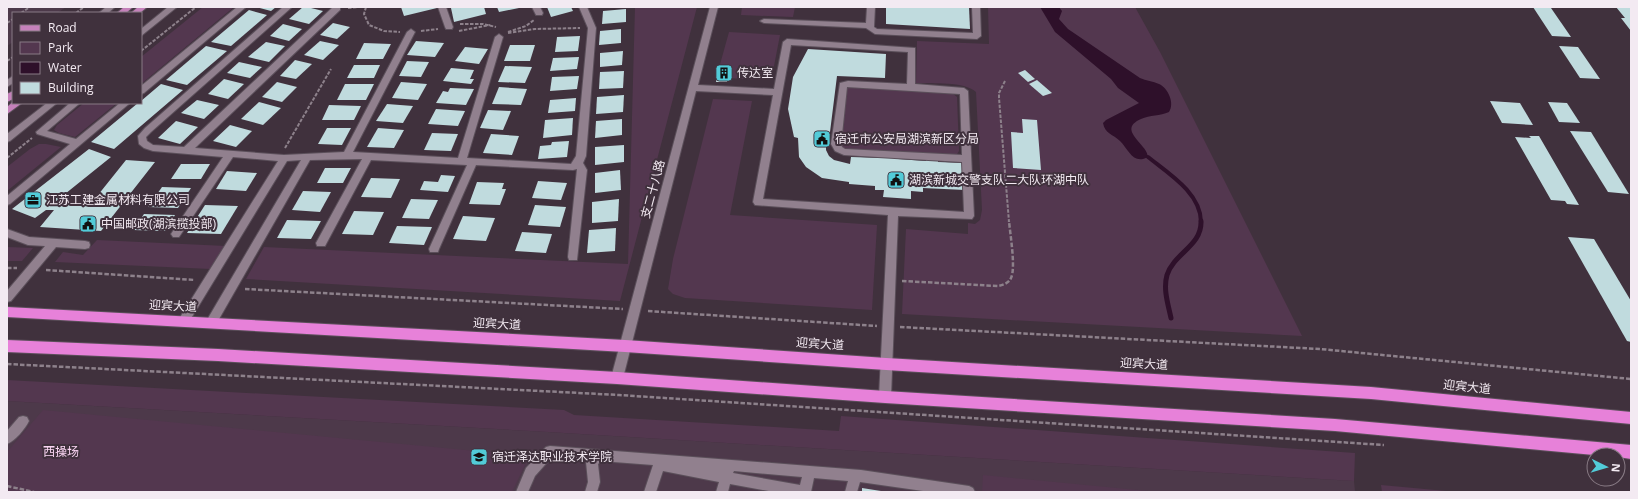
<svg xmlns="http://www.w3.org/2000/svg" width="1638" height="499" font-family="'Open Sans','Noto Sans SC',sans-serif">
<style>
.built{fill:#4d394a}
.green{fill:#53374f}
.water{fill:#2e102a}
.lines{fill:none;stroke-linecap:round;stroke-linejoin:round}
.stream-far1{stroke:#2e102a;stroke-width:4}
.stream{stroke:#2e102a;stroke-width:5}
.building{fill:#c0dbde}
.minor-casing{stroke:#5b4f5a;stroke-width:2}
.major-casing{stroke:#5b4f5a;stroke-width:2}
.highway-casing{stroke:#5b4f5a;stroke-width:2}
.path-far1{stroke:#8d818b;stroke-width:2;stroke-dasharray:3.5 1.5;stroke-linecap:butt}
.path{stroke:#8d818b;stroke-width:2.5;stroke-dasharray:4.5 2;stroke-linecap:butt}
.minor{fill:#91808e;fill-rule:evenodd}
.major{fill:#c581bb;fill-rule:evenodd}
.highway{fill:#e781d9;fill-rule:evenodd}
.labels{text-anchor:middle;stroke-width:4;stroke-linejoin:round;paint-order:stroke}
.poi-label{font-size:12px;fill:#f3eaf2;stroke:#40313d;text-anchor:start}
.street-label{font-size:12px;fill:#f3eaf2;stroke:#40313d}
.park-label{font-size:12px;fill:#fbd6f4;stroke:#40313d}
</style>
<rect width="100%" height="100%" fill="#40313d"/>
<g class="built">
<path d="M7,7H66L57,13H13V42L7,46Z"/>
<path d="M7,401L548,432L1354,481L1355,492H7Z"/>
</g>
<g class="green">
<path d="M203,7H234L141,84V57Z"/>
<path d="M635,7H697L620,301L246,279L264,247L628,264Z"/>
<path d="M742,7H795L793,17L741,15Z"/>
<path d="M988,7H1135L1160,52L1302,336L902,314L906,229L968,234V223L975,224L980,220L982,210L976,92C964,81 933,84 916,83L917,41L989,44Z"/>
<path d="M729,32L780,35L774,66L769,77L761,80L728,78L730,69L719,68Z"/>
<path d="M851,86L952,93L957,97L959,151L957,154L949,156L850,151L843,148L840,145L847,87Z"/>
<path d="M713,99L752,101L730,215L877,225L872,310L685,298L673,294L668,289L673,259Z"/>
<path d="M84,103H117L75,137L59,133L54,130L57,125Z"/>
<path d="M39,144H46L61,147L7,191V167L30,149Z"/>
<path d="M97,240L226,246L211,269L55,262L63,252L83,255Z"/>
<path d="M7,247L33,248L22,261H7Z"/>
<path d="M7,380L564,410L574,415L839,431L841,416L1355,453L1354,481L548,432L7,401Z"/>
<path d="M43,410L529,456L512,492H7V452Z"/>
<path d="M983,475L1158,492H982Z"/>
<path d="M1381,485L1457,492H1382Z"/>
</g>
<path class="water" d="M1040,7H1059L1062,11L1059,19L1068,29L1140,78C1146,81 1153,81 1159,84C1168,88 1175,103 1169,112C1160,116 1150,115 1141,119C1116,130 1148,144 1148,157C1133,165 1129,150 1120,141C1113,134 1105,134 1103,123L1106,120L1139,103L1118,88L1111,79L1055,32Z"/>
<g class="lines">
<path class="stream-far1" d="M1148,157C1168,173 1201,193 1201,222"/>
<path class="stream" d="M1171,318C1168,304 1163,289 1167,275C1174,253 1202,246 1201,221"/>
</g>
<g class="building">
<path d="M256,7H276L271,11Z"/>
<path d="M303,7H307L323,11L309,24L289,19Z"/>
<path d="M401,7H437V8L404,16Z"/>
<path d="M454,7H484L486,14L454,22L451,8Z"/>
<path d="M497,7H519V8L499,12Z"/>
<path d="M547,7H571L573,11L551,17Z"/>
<path d="M886,7H969L970,29L886,24Z"/>
<path d="M1533,7L1551,8L1571,37L1552,36Z"/>
<path d="M1616,7L1631,8V31L1621,18H1625Z"/>
<path d="M626,9V22L602,24L603,11Z"/>
<path d="M249,10L267,15L231,46L211,42Z"/>
<path d="M333,23L350,27L337,39L320,35Z"/>
<path d="M283,24L302,29L289,41L270,36Z"/>
<path d="M621,29V43L599,45L600,31Z"/>
<path d="M580,36L578,51L555,52L557,37Z"/>
<path d="M320,41L339,45L323,60L304,55Z"/>
<path d="M416,41L444,43L435,57L407,55Z"/>
<path d="M266,42L285,46L269,62L248,57Z"/>
<path d="M364,43L391,44L383,59H356Z"/>
<path d="M510,45H535L530,61H504Z"/>
<path d="M206,46L227,51L187,85L166,80Z"/>
<path d="M1559,46L1578,47L1600,79L1580,78Z"/>
<path d="M465,47L488,49L479,64L455,61Z"/>
<path d="M808,49L886,54L885,78L837,76L829,140H826V150L829,156L834,160L850,164L851,157L883,158V155L898,156V159L926,161L927,157L938,158V162L964,163L965,190L923,188V192L911,191V199L883,197L884,190H875V186L849,184V182L822,178L806,167L799,157L798,138L794,137L788,109L793,77Z"/>
<path d="M623,51L622,65L600,67V53Z"/>
<path d="M579,57L577,69L550,71L553,58Z"/>
<path d="M295,60L312,64L296,79L280,76Z"/>
<path d="M407,61L429,62L421,77L399,76Z"/>
<path d="M239,62L262,67L250,78L227,73Z"/>
<path d="M354,65H380L374,78H347Z"/>
<path d="M505,66L532,67L525,83L498,82Z"/>
<path d="M451,68L474,70L470,79H474L471,84L443,81Z"/>
<path d="M719,68L730,69L727,82H716Z"/>
<path d="M1025,70L1035,79L1028,82L1018,73Z"/>
<path d="M624,71L623,88L599,89L600,72Z"/>
<path d="M579,76L577,89L550,91L552,77Z"/>
<path d="M224,79L244,84L228,99L208,94Z"/>
<path d="M1037,80L1052,93L1043,96L1029,84Z"/>
<path d="M277,82L297,87L282,102L262,97Z"/>
<path d="M401,82L427,84L418,100L392,98Z"/>
<path d="M161,84L183,90L114,149L91,142L138,103H141V101Z"/>
<path d="M345,84H374L366,100H337Z"/>
<path d="M499,87L527,89L521,105L492,104Z"/>
<path d="M450,88L474,89L466,105L436,103L443,91L448,92Z"/>
<path d="M624,95L623,112L596,114L597,97Z"/>
<path d="M576,98L575,111L548,113L550,100Z"/>
<path d="M197,100L219,105L204,119L181,113Z"/>
<path d="M1490,101L1520,103L1533,125L1502,123Z"/>
<path d="M259,102L281,108L263,125L241,119Z"/>
<path d="M1548,102L1567,103L1580,123L1559,122Z"/>
<path d="M387,104L413,106L403,123L376,121Z"/>
<path d="M329,105L361,106L354,120H322Z"/>
<path d="M436,109L465,111L458,126L428,124Z"/>
<path d="M488,110L511,111L503,130L480,128Z"/>
<path d="M573,118L572,135L543,138L545,120Z"/>
<path d="M622,119V135L595,138L596,121Z"/>
<path d="M1022,119L1037,120L1041,170L1013,168L1011,132L1023,133Z"/>
<path d="M176,121L198,127L180,144L158,138Z"/>
<path d="M230,125L252,131L236,147L213,141Z"/>
<path d="M327,128H351L342,145L318,144Z"/>
<path d="M378,128L404,130L394,148L367,147Z"/>
<path d="M1570,131L1591,132L1629,194L1608,192Z"/>
<path d="M432,133L458,134L451,151L424,150Z"/>
<path d="M491,134L519,136L512,155L483,153Z"/>
<path d="M1529,136H1539L1579,205L1567,204L1565,201L1551,200L1515,137L1531,138Z"/>
<path d="M569,141L567,157L538,159L540,146L551,145L552,142Z"/>
<path d="M624,145V162L595,165V147Z"/>
<path d="M89,149L111,157L55,202L90,205L126,160L155,162L101,231L40,227L54,210H46L35,218L12,209Z"/>
<path d="M181,164H210L201,179H171Z"/>
<path d="M325,168H351L343,183H317Z"/>
<path d="M620,170L621,190L595,193V173Z"/>
<path d="M227,171L257,173L246,191L216,189Z"/>
<path d="M441,175L455,176L448,192L420,190L424,181L438,182Z"/>
<path d="M371,178L400,179L391,198L361,197Z"/>
<path d="M538,181L567,183L561,200L532,198Z"/>
<path d="M477,182L504,183L502,189H506L500,205L469,204Z"/>
<path d="M162,187L191,188L178,208L148,207Z"/>
<path d="M303,191L331,192L320,212L292,210Z"/>
<path d="M411,199L438,200L429,219L402,218Z"/>
<path d="M619,199L618,221L592,223V202Z"/>
<path d="M205,205L238,206L221,234L187,233Z"/>
<path d="M535,205L566,207L560,227L528,225Z"/>
<path d="M354,211L384,212L373,235L342,234Z"/>
<path d="M144,214L175,215L165,231L133,230Z"/>
<path d="M463,216L495,218L486,241L453,239Z"/>
<path d="M287,220L321,221L311,239L277,238Z"/>
<path d="M397,226L432,227L424,245L389,243Z"/>
<path d="M616,228L615,251L587,253L589,230Z"/>
<path d="M522,232L552,234L546,253L515,251Z"/>
<path d="M1568,237L1594,239L1631,301V342L1627,341Z"/>
<path d="M862,488L881,491V492H862Z"/>
</g>
<g class="lines">
<g class="minor-casing">
<g id="minor">
<path d="M106,7H115L108,13H99Z"/>
<path d="M168,7H177L141,36V29Z"/>
<path d="M237,7H246L144,93L141,94V86Z"/>
<path d="M283,7H292L151,132L146,137L147,141L153,145L184,147L333,7H340V10L195,148L284,155L344,152L407,32L411,29L415,32L353,152L458,158L495,37L499,34L503,37L467,158L571,164L576,156L588,28L579,7H587L596,28L586,156L583,163L587,170L577,260H569L568,257L577,169L573,170L476,165L439,249L438,252H430L429,249L467,165L371,160L325,246H317L316,243L362,159L310,160L215,326L211,327L207,326L206,323L207,320L301,160L287,161L187,325L183,326L179,325L178,322L179,319L278,161L233,157L179,237H173L171,234L173,231L223,157L153,151L144,148L139,144L138,136L145,128Z"/>
<path d="M438,7H446L453,27L452,29H446L445,27Z"/>
<path d="M532,7H540L543,13L542,15H536Z"/>
<path d="M710,7H718L698,85L774,89L783,42L787,39L915,48V84L964,88L968,91L974,216L972,219L898,216L891,397L889,401L885,402L881,401L879,397L888,215L755,205L753,202L773,95L696,91L623,378L621,381L617,383L613,381L611,378ZM791,45L908,52L907,84L848,81L840,83L831,144L835,151L844,155L962,162L964,212L763,199ZM847,87L960,94L962,155L845,149L842,147L841,144Z"/>
<path d="M867,7H875L874,27L877,29L973,33L972,7H980L981,36L977,39L875,34L866,28L764,23L760,21L764,19L866,23Z"/>
<path d="M13,76V83L7,87V80Z"/>
<path d="M47,103H57L10,141L7,142V134Z"/>
<path d="M70,103H80L47,131L76,139L120,103H130L10,204L7,205V196L70,144L37,134L36,132Z"/>
<path d="M7,229L29,237L85,241L89,242L90,245L89,248L85,249L56,247L11,301L7,302V291L45,246L28,245L7,237Z"/>
<path d="M23,416L27,417L29,421C25,429 15,441 7,444V431L19,417Z"/>
<path d="M550,446L861,470L969,486L973,488L975,492H930L860,482L857,492H845L848,481L814,478L811,492H774L730,484L728,492H716L719,482L663,471L656,492H644L653,465L601,461L598,464L600,482L597,492H585L588,482L586,462L587,459L552,457L535,476L528,492H516L526,468L546,447ZM734,471L802,477L800,485L733,473Z"/>
</g>
</g>
<g class="major-casing">
<g id="major">
<path d="M124,7H133L126,13H117Z"/>
<path d="M138,7H147L140,13H131Z"/>
<path d="M13,91V99L7,102V94Z"/>
<path d="M13,102L22,103L7,114V107Z"/>
</g>
</g>
<g class="highway-casing">
<g id="highway">
<path d="M7,307L625,340L886,358L1371,387L1631,412V424L1371,399L886,370L625,352L7,317Z"/>
<path d="M7,340L218,349L617,372L885,391L1335,419L1631,445V459L1618,457V455H1594L1335,431L885,403L617,384L218,361L7,352Z"/>
</g>
</g>
<g class="path-far1">
<path d="M366,7L364,14L369,25L384,31L400,32"/>
<path d="M348,8L359,7"/>
<path d="M21,13L30,7"/>
<path d="M76,13L84,7"/>
<path d="M7,23L13,19"/>
<path d="M460,24H483L496,27"/>
<path d="M421,31L438,29"/>
<path d="M459,31L490,25"/>
<path d="M508,32L526,26L534,20"/>
<path d="M508,33L535,29L580,28"/>
<path d="M141,51L196,7"/>
<path d="M7,61L13,57"/>
<path d="M1005,81L999,93V98L1009,222"/>
<path d="M285,148L331,69"/>
<path d="M7,158L32,138"/>
</g>
<g class="path">
<path d="M7,268H17"/>
<path d="M46,270L195,280"/>
<path d="M902,281L998,286C1003,285 1009,283 1011,278C1016,268 1010,233 1009,221"/>
<path d="M245,289L623,309"/>
<path d="M648,311L877,326"/>
<path d="M900,327L1320,349L1631,379"/>
<path d="M7,364L619,395L1384,445"/>
<path d="M7,486L34,492"/>
</g>
<use href="#minor" class="minor"/>
<use href="#major" class="major"/>
<use href="#highway" class="highway"/>
</g>
<defs>
<g id="building-square" transform="scale(0.9)"><rect x="-9" y="-9" width="18" height="18" rx="4" fill="#52cbd8" stroke="#40313d"/><path d="M-4-6H4V6H1V3H-1V6H-4ZM-2.5-4.3h1.7v1.8h-1.7ZM.8-4.3h1.7v1.8H.8ZM-2.5-1h1.7V.8h-1.7ZM.8-1h1.7V.8H.8Z" fill="#111"/></g>
<g id="civic-square" transform="scale(0.9)"><rect x="-9" y="-9" width="18" height="18" rx="4" fill="#52cbd8" stroke="#40313d"/><path d="M-.6-6.5H3V-4.5H.6V-3L4-1V1h2V6H-6V1h2V-1L-.6-3ZM-1.2 2.5V6h2.4V2.5Z" fill="#111"/></g>
<g id="office-square" transform="scale(0.9)"><rect x="-9" y="-9" width="18" height="18" rx="4" fill="#52cbd8" stroke="#40313d"/><path d="M-6-3h4V-5.5h4V-3h4V5H-6ZM-1-4.5V-3h2v-1.5ZM-6 0V1H6V0Z" fill="#111"/></g>
<g id="university-square" transform="scale(0.9)"><rect x="-9" y="-9" width="18" height="18" rx="4" fill="#52cbd8" stroke="#40313d"/><path d="M0-5L7-2L0 1L-7-2ZM-4 1L0 2.5L4 1V4Q0 6-4 4Z" fill="#111"/></g>
</defs>
<g fill-rule="evenodd">
<use href="#building-square" x="724" y="73"/>
<use href="#civic-square" x="822" y="139"/>
<use href="#civic-square" x="896" y="180"/>
<use href="#office-square" x="33" y="200"/>
<use href="#civic-square" x="88" y="224"/>
<use href="#university-square" x="479" y="457"/>
</g>
<g class="labels">
<g class="poi-label">
<text x="737" y="77">传达室</text>
<text x="835" y="143">宿迁市公安局湖滨新区分局</text>
<text x="909" y="184">湖滨新城交警支队二大队环湖中队</text>
<text x="46" y="204">江苏工建金属材料有限公司</text>
<text x="101" y="228">中国邮政(湖滨揽投部)</text>
<text x="492" y="461">宿迁泽达职业技术学院</text>
</g>
<g class="street-label">
<text transform="translate(653 189) rotate(-75)" y="4">支二十八路</text>
<text transform="translate(173 306) rotate(3)" y="4">迎宾大道</text>
<text transform="translate(497 324) rotate(3)" y="4">迎宾大道</text>
<text transform="translate(820 344) rotate(4)" y="4">迎宾大道</text>
<text transform="translate(1144 364) rotate(3)" y="4">迎宾大道</text>
<text transform="translate(1467 387) rotate(6)" y="4">迎宾大道</text>
</g>
<g class="park-label">
<text x="61" y="456">西操场</text>
</g>
</g>
<rect width="1638" height="499" fill="none" stroke="#f3eaf2" stroke-width="16"/>
<rect x="12" y="12" width="130" height="92" fill="#40313d" stroke="#887b85"/>
<rect x="20" y="25" width="20" height="6" fill="#c581bb" stroke="#887b85"/>
<text x="48" y="32" font-size="12" fill="#f3eaf2">Road</text>
<rect x="20" y="42" width="20" height="12" fill="#53374f" stroke="#887b85"/>
<text x="48" y="52" font-size="12" fill="#f3eaf2">Park</text>
<rect x="20" y="62" width="20" height="12" fill="#2e102a" stroke="#887b85"/>
<text x="48" y="72" font-size="12" fill="#f3eaf2">Water</text>
<rect x="20" y="82" width="20" height="12" fill="#c0dbde" stroke="#887b85"/>
<text x="48" y="92" font-size="12" fill="#f3eaf2">Building</text>
<g transform="translate(1606 467) rotate(95)"><circle r="19" fill="#40313d" stroke="#887b85"/>
<path d="M0-3L7 15L0 10L-7 15Z" fill="#52cbd8"/>
<text y="-6" font-size="11" font-weight="bold" text-anchor="middle" fill="#f3eaf2">N</text>
</g>
</svg>
